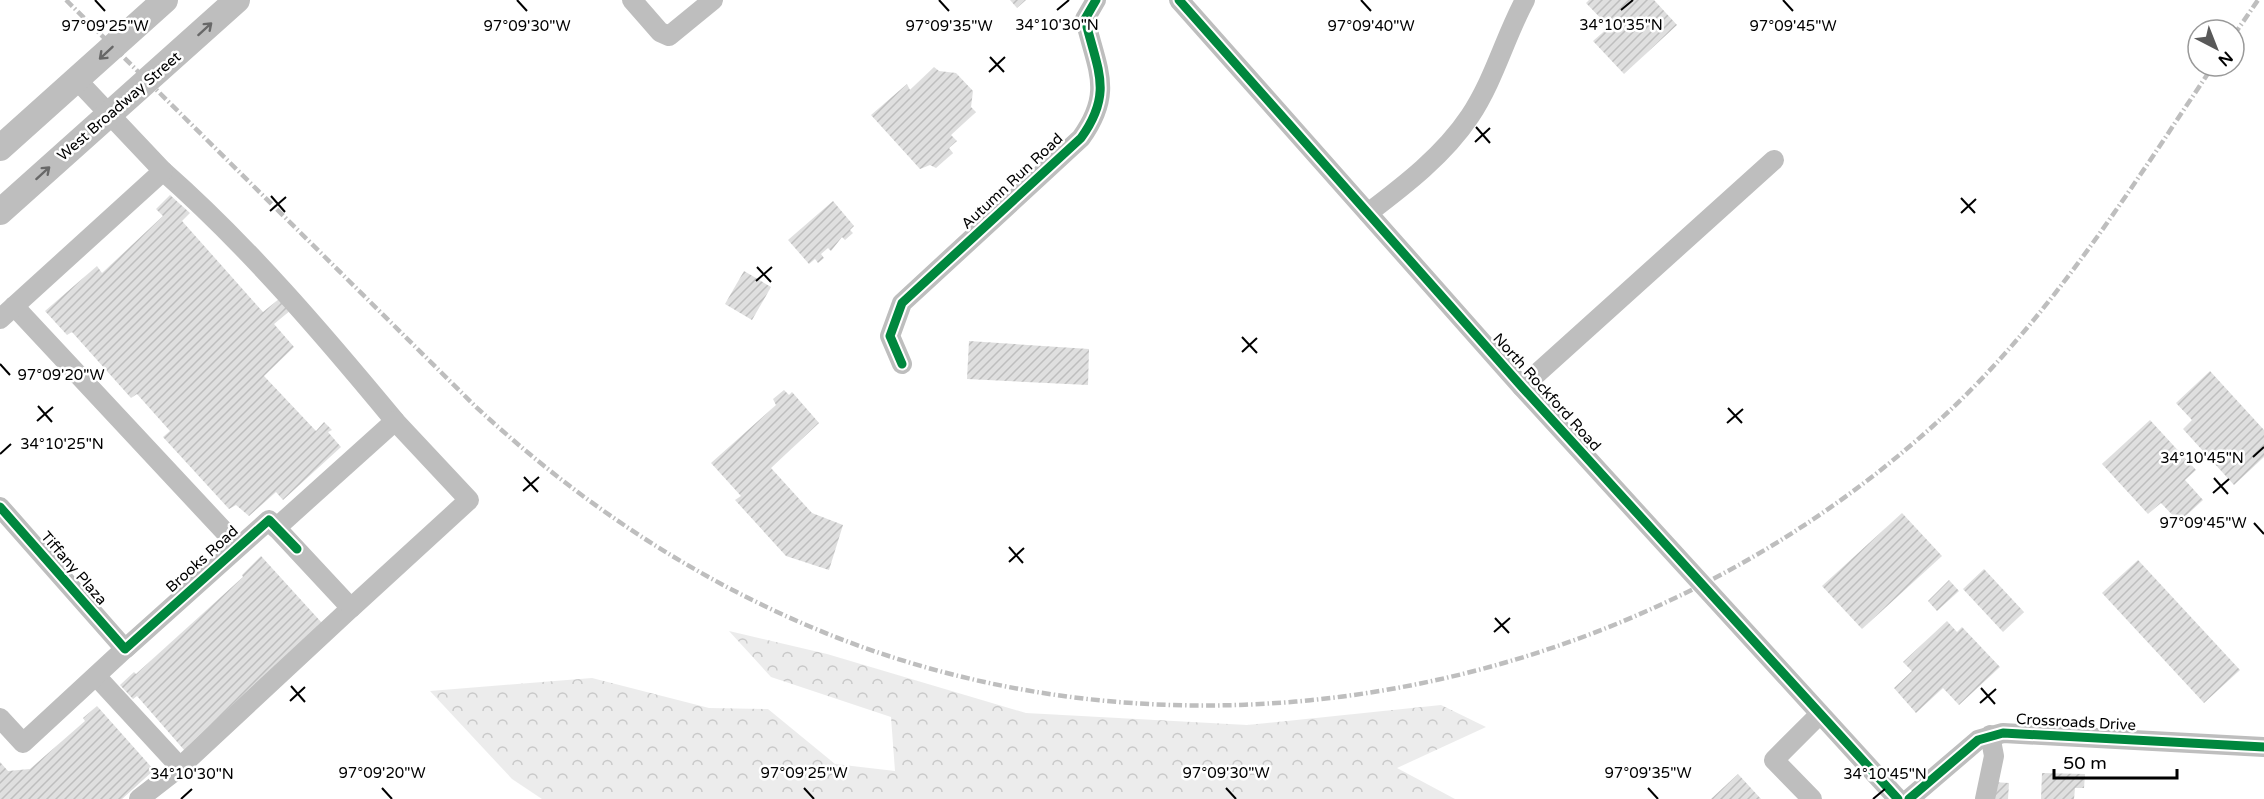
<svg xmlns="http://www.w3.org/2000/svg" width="2264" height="799" font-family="'Varela Round',sans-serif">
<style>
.forest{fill:url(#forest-crowns)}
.building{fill:url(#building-hatch)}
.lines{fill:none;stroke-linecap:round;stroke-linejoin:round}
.minor{stroke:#bebebe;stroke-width:20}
.major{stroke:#bebebe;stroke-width:26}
.rail{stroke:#bebebe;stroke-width:4.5;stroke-dasharray:9 3 1.5 3;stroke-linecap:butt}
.cycleway-casing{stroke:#fff;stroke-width:13}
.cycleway{stroke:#00873e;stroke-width:9}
.oneway{stroke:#686868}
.ticks{fill:none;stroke:#000;stroke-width:2}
.labels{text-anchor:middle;stroke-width:5;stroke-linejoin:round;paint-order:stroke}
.street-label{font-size:15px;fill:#000;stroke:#fff}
.ticks-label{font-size:15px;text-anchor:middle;fill:#000;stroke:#fff;stroke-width:5;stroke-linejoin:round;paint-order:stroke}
</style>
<defs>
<pattern id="forest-crowns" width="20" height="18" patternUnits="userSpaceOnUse" patternTransform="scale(1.5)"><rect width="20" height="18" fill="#ececec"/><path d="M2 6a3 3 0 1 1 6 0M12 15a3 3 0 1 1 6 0" fill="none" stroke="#c9c9c9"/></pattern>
<pattern id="building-hatch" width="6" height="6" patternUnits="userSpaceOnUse" patternTransform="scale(1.5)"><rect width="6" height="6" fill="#dfdfdf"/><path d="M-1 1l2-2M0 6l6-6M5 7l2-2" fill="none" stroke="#bebebe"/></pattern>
</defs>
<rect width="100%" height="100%" fill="#fff"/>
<path class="forest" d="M729,631L827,654L1026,713L1247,725L1441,705L1486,727L1397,768L1455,799H542L512,779L430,691L592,678L709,708L768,709L835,764L895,771L891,717L771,677Z"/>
<g class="building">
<path d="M1010,0H1026L1017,8Z"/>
<path d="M1589,0H1654L1677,25L1624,74L1593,41L1609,27L1586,3Z"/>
<path d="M934,67L939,71L956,73L973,91L971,107L976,112L951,135L957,141L949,148L953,153L936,168L930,165L920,169L871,115L907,84L910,90Z"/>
<path d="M170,195L190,213L182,221L263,312L279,299L291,310L274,324L294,347L264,376L316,431L324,422L332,430L328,432L341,447L283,500L276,492L249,516L236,505L229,509L163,437L170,431L137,394L131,398L72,332L67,335L45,311L97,266L102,273L163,216L156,209Z"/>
<path d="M833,201L854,226L850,230L853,233L845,240L842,237L831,251L828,248L821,254L824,258L818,263L815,259L809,264L788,240Z"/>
<path d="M744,271L771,287L752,320L725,304Z"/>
<path d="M969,341L1089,349L1088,385L967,379Z"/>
<path d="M2210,371L2264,430V457L2234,485L2183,429L2192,420L2176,403Z"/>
<path d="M784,390L789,395L792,392L819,423L771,468L812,513L843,525L829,570L786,556L735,500L741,496L711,463L776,405L773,399Z"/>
<path d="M2150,420L2196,470L2185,480L2203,500L2179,522L2161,503L2148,514L2102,464Z"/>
<path d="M1902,513L1942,556L1862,629L1822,586Z"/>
<path d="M261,556L322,623L185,751L137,696L133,699L120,685L134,672L136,674L243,577L242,575Z"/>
<path d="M2138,560L2240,670L2204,703L2102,593Z"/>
<path d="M1984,569L2024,612L2003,632L1963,589Z"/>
<path d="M1949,580L1959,591L1937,611L1928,601Z"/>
<path d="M1947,621L1957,632L1962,627L2000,667L1959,705L1943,688L1916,713L1894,688L1912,671L1903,662Z"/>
<path d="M97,706L154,770L122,799H0V762L8,771L30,769L85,721L83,718Z"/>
<path d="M2042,773L2085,774L2084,788H2075L2074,799H2041Z"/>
<path d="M1738,774L1761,799H1711Z"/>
<path d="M1993,782L2009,783L2008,799H1993Z"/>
</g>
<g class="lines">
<g class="minor">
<path d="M632,0L660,32L669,36L713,0"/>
<path d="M1179,0L1522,387L1898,799"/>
<path d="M163,171C248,246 323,334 395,421"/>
<path d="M1368,213C1405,185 1444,155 1470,116C1494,80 1505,37 1525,0"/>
<path d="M14,306L238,546"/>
<path d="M0,319L163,171L77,80"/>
<path d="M902,364L890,336L902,303L1081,138C1114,92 1097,70 1085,19L1096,0"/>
<path d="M1522,387L1774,160"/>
<path d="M0,507L125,649L269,520L351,608L180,767L139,799"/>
<path d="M276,528L395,421L469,500L351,608"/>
<path d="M96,676L180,767"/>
<path d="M0,718L23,743L128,646"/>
<path d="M1812,799L1774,760L1819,715"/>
<path d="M1909,799L1978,740L2003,733L2264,747"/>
<path d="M1985,799L1994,756L1990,735"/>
</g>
<g class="major">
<path d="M0,148L165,0"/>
<path d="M0,212L237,0"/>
</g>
<g class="rail">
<path d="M66,0L475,406C575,499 686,574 811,627C1187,786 1634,696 1934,425C2047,324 2129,191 2213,66"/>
<path d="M2234,35L2258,0"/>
</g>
<g class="cycleway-casing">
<g id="cycleway">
<path d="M1179,0L1522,387L1898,799"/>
<path d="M902,364L890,336L902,303L1081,138C1114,92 1097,70 1085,19L1096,0"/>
<path d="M0,507L125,649L269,520L297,549"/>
<path d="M1909,799L1978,740L2003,733L2264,747"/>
</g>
</g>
<use href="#cycleway" class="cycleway"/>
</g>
<defs><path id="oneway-shaft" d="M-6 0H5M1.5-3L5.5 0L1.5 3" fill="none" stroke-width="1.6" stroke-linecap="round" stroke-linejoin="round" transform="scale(1.5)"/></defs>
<g class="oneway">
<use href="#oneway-shaft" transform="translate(205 29) rotate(-42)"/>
<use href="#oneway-shaft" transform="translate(106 53) rotate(137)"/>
<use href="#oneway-shaft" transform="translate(43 173) rotate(-42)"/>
</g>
<path class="ticks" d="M95,0L105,11M517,0L527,11M939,0L949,11M1361,0L1371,11M1783,0L1793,11M1057,10L1069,0M1621,10L1633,0M990,57L1004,72M989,72L1005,57M1476,127L1490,143M1475,142L1490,128M271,196L285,212M1961,198L1975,213M270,211L286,197M1961,213L1976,199M757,267L771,282M756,281L772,267M1242,337L1257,353M1242,352L1257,338M0,364L10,375M38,406L52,422M1728,408L1742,423M37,421L53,407M1727,423L1743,409M0,454L11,444M2253,457L2264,447M524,477L538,492M2214,478L2228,494M523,491L539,477M2213,493L2229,479M2254,523L2264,534M1009,547L1023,563M1009,562L1024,548M1495,618L1509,633M1494,632L1510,618M291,686L305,702M1981,688L1995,704M290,701L305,687M1980,703L1996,689M382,788L392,799M804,788L814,799M1226,788L1236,799M1648,788L1658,799M181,799L192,789M1873,799L1885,789"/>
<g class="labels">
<g class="street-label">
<text transform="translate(119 106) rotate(-41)" y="5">West Broadway Street</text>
<text transform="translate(1012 181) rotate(-43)" y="5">Autumn Run Road</text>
<text transform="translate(1547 392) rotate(48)" y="5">North Rockford Road</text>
<text transform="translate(202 559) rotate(-42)" y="5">Brooks Road</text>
<text transform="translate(74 568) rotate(49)" y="5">Tiffany Plaza</text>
<text transform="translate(2076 722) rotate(3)" y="5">Crossroads Drive</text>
</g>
</g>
<g class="ticks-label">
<text x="1057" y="30">34°10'30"N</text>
<text x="1621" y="30">34°10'35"N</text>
<text x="105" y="31">97°09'25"W</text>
<text x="527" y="31">97°09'30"W</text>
<text x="949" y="31">97°09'35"W</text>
<text x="1371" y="31">97°09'40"W</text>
<text x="1793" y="31">97°09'45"W</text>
<text x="61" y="380">97°09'20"W</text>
<text x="62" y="449">34°10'25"N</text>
<text x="2202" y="463">34°10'45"N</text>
<text x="2203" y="528">97°09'45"W</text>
<text x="382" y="778">97°09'20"W</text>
<text x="804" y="778">97°09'25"W</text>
<text x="1226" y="778">97°09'30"W</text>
<text x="1648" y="778">97°09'35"W</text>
<text x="192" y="779">34°10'30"N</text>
<text x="1885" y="779">34°10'45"N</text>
</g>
<g transform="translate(2216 48) rotate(138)"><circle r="28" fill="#ffffff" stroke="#999999" stroke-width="1.5"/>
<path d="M0-4.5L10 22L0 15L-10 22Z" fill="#595959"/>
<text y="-9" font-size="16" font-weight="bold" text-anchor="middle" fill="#000000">N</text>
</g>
<path d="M2054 769v9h123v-9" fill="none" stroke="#000000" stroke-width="3"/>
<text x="2063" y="769" font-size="18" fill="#000000" stroke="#ffffff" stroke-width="4.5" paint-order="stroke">50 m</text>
</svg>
